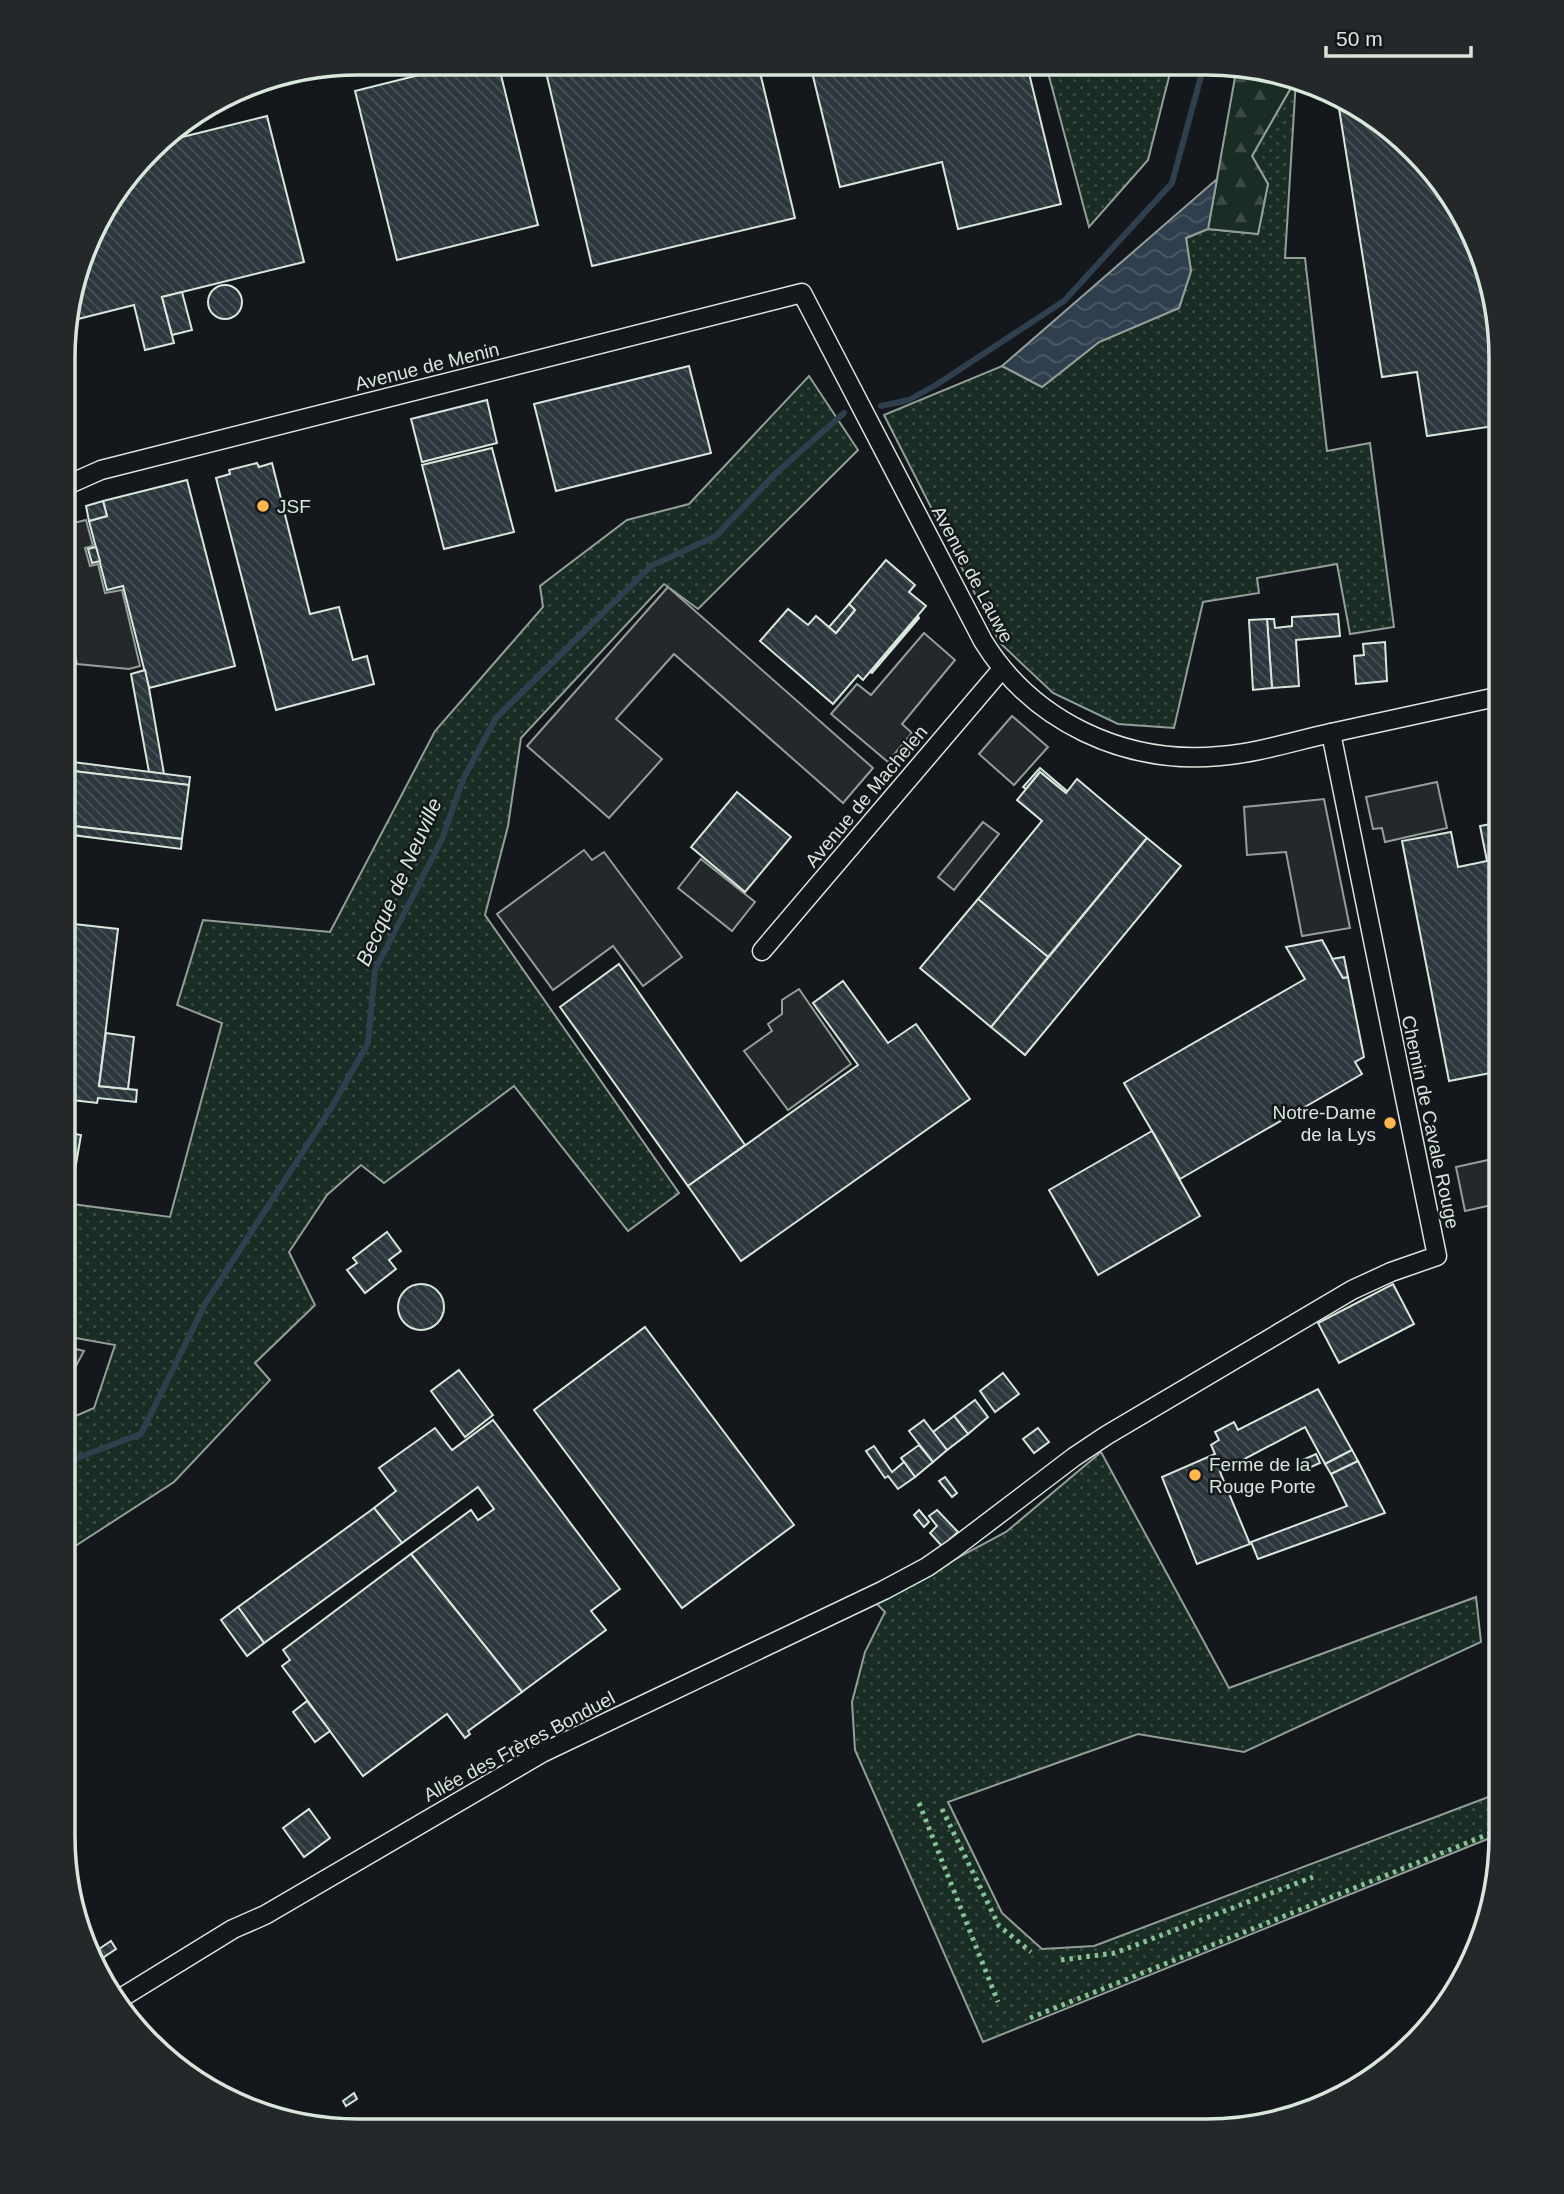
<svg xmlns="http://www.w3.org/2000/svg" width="1564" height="2194" font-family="Helvetica,sans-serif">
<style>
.grass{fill:url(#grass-dots);stroke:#939e99;stroke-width:2}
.forest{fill:url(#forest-firs);stroke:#939e99;stroke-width:2}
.parking{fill:#24282b;stroke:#939e99;stroke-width:2}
.water{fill:url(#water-waves);stroke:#939e99;stroke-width:2}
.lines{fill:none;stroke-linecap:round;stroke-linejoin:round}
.stream{stroke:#2f3f4d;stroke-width:6}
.building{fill:url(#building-back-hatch);stroke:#d8e6dc;stroke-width:2}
.street-casing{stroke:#d8e6dc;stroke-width:21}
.street{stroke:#14181c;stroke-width:18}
.hedge{stroke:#8ac095;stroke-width:5;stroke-dasharray:3.5 5;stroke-linecap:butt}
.poi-dot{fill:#ffb74d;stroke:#14181c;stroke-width:2.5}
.labels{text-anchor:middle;stroke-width:5;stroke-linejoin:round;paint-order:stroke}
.street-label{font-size:19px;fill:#d8e6dc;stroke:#14181c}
.poi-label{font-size:19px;fill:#d8e6dc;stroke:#14181c;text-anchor:start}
.water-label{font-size:21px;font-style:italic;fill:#d8e6dc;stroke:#14181c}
.rim{fill:none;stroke:#d8e6dc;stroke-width:3.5}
</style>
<defs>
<pattern id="grass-dots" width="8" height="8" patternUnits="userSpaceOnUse" patternTransform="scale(1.75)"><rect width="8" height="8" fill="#1a2d24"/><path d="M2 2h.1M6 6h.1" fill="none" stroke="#3b4b43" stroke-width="1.8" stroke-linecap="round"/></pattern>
<pattern id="forest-firs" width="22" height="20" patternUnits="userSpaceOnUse" patternTransform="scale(1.75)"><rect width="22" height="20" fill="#1a2d24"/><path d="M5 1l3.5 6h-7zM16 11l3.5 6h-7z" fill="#3b4b43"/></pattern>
<pattern id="water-waves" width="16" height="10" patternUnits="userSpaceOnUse" patternTransform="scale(1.75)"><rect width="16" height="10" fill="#2f3f4d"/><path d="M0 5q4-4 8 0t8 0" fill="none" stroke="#4c5b66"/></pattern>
<pattern id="building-back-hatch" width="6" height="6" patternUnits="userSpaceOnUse" patternTransform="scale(1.75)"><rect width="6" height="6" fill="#2c363c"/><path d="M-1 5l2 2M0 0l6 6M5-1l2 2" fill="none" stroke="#4a5358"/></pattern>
</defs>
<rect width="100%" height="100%" fill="#14181c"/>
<g class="grass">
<path d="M1046,65H1172L1148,160L1089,227Z"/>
<path d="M1296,79L1285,258H1305L1327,451L1370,443L1394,627L1350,634L1337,564L1257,578L1259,593L1203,602L1174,728L1118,724L1053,693L1000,643L884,415L1002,366L1042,387L1099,342L1179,308L1191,271L1186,238L1208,229L1258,234L1268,184L1252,156Z"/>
<path d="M809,376L858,450L698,609L664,584L521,738L508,826L485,915L679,1193L628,1231L514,1086L384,1183L361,1165L327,1195L289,1252L315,1305L255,1363L270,1380L174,1482L63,1554L64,1421L94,1408L115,1345L64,1336V1203L170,1217L222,1023L177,1005L203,920L330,932L435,731L543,607L540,586L627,520L689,504Z"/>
<path d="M1101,1452L1229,1688L1476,1597L1481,1642L1244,1752L1138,1734L948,1802L1002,1913L1042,1949L1094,1946L1499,1793L1500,1834L983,2042L855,1750L852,1702L865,1652L885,1612L875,1602L1006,1532Z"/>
</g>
<g class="forest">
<path d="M1237,66H1245L1296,79L1252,156L1268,184L1258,234L1208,229Z"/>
<path d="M130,2006L158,2044L154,2046L136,2030L122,2009Z"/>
</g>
<g class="parking">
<path d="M86,520L93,546L85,548L90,566L98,564L105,593L122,590L140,666L129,669L77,664L65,611V525Z"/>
<path d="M668,587L873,768L843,803L674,654L616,719L662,759L609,818L527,746Z"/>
<path d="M924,633L955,660L902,724L912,733L888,762L831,714L857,684L871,695Z"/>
<path d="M1012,716L1048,747L1014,785L979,754Z"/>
<path d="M1437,782L1447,828L1385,842L1382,828L1373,829L1366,797Z"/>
<path d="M1324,799L1350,928L1302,936L1286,852L1247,855L1244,807Z"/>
<path d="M983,822L999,834L954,890L938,877Z"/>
<path d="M584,850L592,860L604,852L682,957L643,986L613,946L553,990L497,914Z"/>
<path d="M701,859L755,902L732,931L678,888Z"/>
<path d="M799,989L851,1064L788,1110L744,1051L772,1031L768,1024L782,1014V1000Z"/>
<path d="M1497,1158L1501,1174V1203L1465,1211L1456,1167Z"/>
<path d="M64,1346L84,1351L64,1388Z"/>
</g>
<path class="water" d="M1217,179L1208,229L1186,238L1191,271L1179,308L1099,342L1042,387L1002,366Z"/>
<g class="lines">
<g class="stream">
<path d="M881,406L909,400L936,385L1064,301L1172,183L1204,65"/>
<path d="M64,1463L141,1434L205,1304L333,1105L368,1043L375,970L442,839L464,777L496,718L651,566L716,536L775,474L844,413"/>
</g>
</g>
<g class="building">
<path d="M467,63H498L538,225L397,260L355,91Z"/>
<path d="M544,64H758L795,218L592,266Z"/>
<path d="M810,64L1027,65L1061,204L958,229L942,162L840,187Z"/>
<path d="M1337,96L1385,124L1471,228L1501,358V425L1427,436L1417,372L1382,377Z"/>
<path d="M267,116L304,262L162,297L174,343L145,350L134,305L66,322L102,211L158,143Z"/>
<circle cx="225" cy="302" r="17"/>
<path d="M182,292L192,330L172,335L162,297Z"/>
<path d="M689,366L711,453L556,491L534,404Z"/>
<path d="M487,400L497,443L422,462L411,419Z"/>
<path d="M492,448L514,532L444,549L422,465Z"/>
<path d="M257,463L259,467L272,463L310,614L339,607L353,660L367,656L374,684L276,710L216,478L230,474L229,470Z"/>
<path d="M187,480L235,666L149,688L123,586L107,590L89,521L107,516L103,501Z"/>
<path d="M103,501L107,516L89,521L86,506Z"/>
<path d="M96,547L100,561L92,563L88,549Z"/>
<path d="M886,560L915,585L909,592L926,606L863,680L858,675L833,704L760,641L788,609L808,625L816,616L836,633L855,610L849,604Z"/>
<path d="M849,604L855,610L836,633L829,627Z"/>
<path d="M1338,614L1340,636L1296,640L1299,686L1272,688L1267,619H1274L1275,628L1292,626V617Z"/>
<path d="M918,616L919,618L872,673L870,672Z"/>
<path d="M1267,619L1272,688L1253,690L1249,620Z"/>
<path d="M1385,642L1387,681L1356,684L1354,656L1364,655L1363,644Z"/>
<path d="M145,670L149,688L164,774L149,772L131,674Z"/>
<path d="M65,761L190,777L189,785L65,770Z"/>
<path d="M1040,768L1067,791L1066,793L1040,772L1026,789L1023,787Z"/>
<path d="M65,770L189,785L182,839L65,825Z"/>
<path d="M1040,772L1066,793L1077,779L1147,838L1048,957L978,899L1042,821L1017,800Z"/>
<path d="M737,792L791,837L745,892L691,847Z"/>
<path d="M1501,822V1071L1449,1081L1402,841L1451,832L1458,867L1487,861L1480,826Z"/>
<path d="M65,825L182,839L181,849L65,834Z"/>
<path d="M1147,838L1181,866L1025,1055L991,1027Z"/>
<path d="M978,899L1048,957L991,1027L920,968Z"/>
<path d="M65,923L118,929L99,1086L137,1090L136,1102L98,1098L97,1103L64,1099Z"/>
<path d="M1322,940L1343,978L1348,977L1364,1057L1355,1062L1362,1074L1180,1179L1124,1083L1305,979L1286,947Z"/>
<path d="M1344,957L1348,977L1343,978L1332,959Z"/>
<path d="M619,964L745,1145L688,1186L560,1007Z"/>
<path d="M843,981L888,1043L916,1024L970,1099L741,1261L688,1186L858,1065L813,1003Z"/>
<path d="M106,1033L134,1037L128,1089L99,1086Z"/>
<path d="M1152,1131L1200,1216L1098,1275L1049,1190Z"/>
<path d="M64,1132L81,1135L71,1193L64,1192Z"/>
<path d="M387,1232L401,1251L389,1260L396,1269L365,1293L347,1270L357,1263L353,1258Z"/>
<circle cx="421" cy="1307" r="23"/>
<path d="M1393,1284L1414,1324L1339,1363L1318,1323Z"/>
<path d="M645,1327L794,1525L682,1608L534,1410Z"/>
<path d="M459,1370L493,1415L465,1437L431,1391Z"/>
<path d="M1003,1373L1019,1394L995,1412L980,1391Z"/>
<path d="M1318,1389L1352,1450L1325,1464L1305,1427L1220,1472L1250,1544L1197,1564L1162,1477L1215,1454L1211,1445L1219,1440L1215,1432L1234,1422L1238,1430Z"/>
<path d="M975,1400L988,1417L968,1434L954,1416Z"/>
<path d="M954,1416L968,1434L947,1450L933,1432Z"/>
<path d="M493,1420L620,1589L591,1611L606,1630L522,1692L411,1554L471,1510L478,1520L494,1509L478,1487L402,1543L374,1508L396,1491L379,1468L435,1428L452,1450Z"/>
<path d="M924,1420L947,1450L933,1462L909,1431Z"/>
<path d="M1038,1428L1049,1442L1034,1453L1023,1439Z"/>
<path d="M919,1445L933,1462L915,1477L901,1458Z"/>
<path d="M874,1446L892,1472L904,1462L915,1477L898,1489L888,1476L885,1478L866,1451Z"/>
<path d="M1352,1450L1358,1461L1331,1474L1325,1464Z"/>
<path d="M1316,1454L1320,1463L1302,1471L1298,1462Z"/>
<path d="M1358,1461L1385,1513L1258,1559L1251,1542L1347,1506L1331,1474Z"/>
<path d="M945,1477L957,1493L952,1497L939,1481Z"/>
<path d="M374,1508L402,1543L264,1643L238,1607Z"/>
<path d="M919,1510L929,1522L924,1527L914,1515Z"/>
<path d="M937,1510L958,1532L942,1546L930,1533L937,1526L929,1516Z"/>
<path d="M411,1554L522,1692L468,1731L470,1734L465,1738L447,1714L363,1776L282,1666L290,1660L283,1650Z"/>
<path d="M238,1607L264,1643L247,1656L221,1620Z"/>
<path d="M307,1701L330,1731L315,1742L293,1712Z"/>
<path d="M309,1809L330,1838L304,1857L283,1828Z"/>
<path d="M111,1941L116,1949L101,1959L96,1951Z"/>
<path d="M354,2093L357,2099L346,2106L343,2101Z"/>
</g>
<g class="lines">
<g class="street-casing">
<g id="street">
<path d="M65,486L101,470L802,293L983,641C1033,722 1125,765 1220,756C1258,753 1294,741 1331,733"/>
<path d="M762,951L1002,669"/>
<path d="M116,2001L233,1929L265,1915L542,1753L884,1590L927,1567L953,1549L1074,1457L1107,1435L1352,1290L1391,1272L1437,1256L1331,733L1501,696"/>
</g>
</g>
<use href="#street" class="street"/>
<g class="hedge">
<path d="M919,1803L998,2002"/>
<path d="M942,1809L999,1926L1031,1952"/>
<path d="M1061,1960L1115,1953L1313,1877"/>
<path d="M1030,2018L1489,1834"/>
</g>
</g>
<g class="poi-dot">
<circle cx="263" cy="506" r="7"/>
<circle cx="1390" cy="1123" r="7"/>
<circle cx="1195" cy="1475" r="7"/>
</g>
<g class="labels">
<g class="street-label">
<text transform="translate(427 366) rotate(-14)" y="7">Avenue de Menin</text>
<text transform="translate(973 574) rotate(62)" y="7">Avenue de Lauwe</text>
<text transform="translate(866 796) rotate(-50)" y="7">Avenue de Machelen</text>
<text transform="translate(1431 1122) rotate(78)" y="7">Chemin de Cavale Rouge</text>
<text transform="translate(519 1746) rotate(-28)" y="7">Allée des Frères Bonduel</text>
</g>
<g class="poi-label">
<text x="277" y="513">JSF</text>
<text x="1376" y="1119" text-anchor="end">Notre-Dame<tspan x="1376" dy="22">de la Lys</tspan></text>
<text x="1209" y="1471">Ferme de la<tspan x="1209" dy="22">Rouge Porte</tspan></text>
</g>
<g class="water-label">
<text transform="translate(399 882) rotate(-66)" y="7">Becque de Neuville</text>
</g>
</g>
<path d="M0 0H1564V2194H0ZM358 75H1206A283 283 0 0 1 1489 358V1836A283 283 0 0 1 1206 2119H358A283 283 0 0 1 75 1836V358A283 283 0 0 1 358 75Z" fill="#24282b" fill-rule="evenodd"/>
<path class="rim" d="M358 75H1206A283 283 0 0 1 1489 358V1836A283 283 0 0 1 1206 2119H358A283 283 0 0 1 75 1836V358A283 283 0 0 1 358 75Z"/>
<path d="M1326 46v10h145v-10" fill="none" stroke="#d8e6dc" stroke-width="3.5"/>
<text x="1336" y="46" font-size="21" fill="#d8e6dc" stroke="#14181c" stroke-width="5" paint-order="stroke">50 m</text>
</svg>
